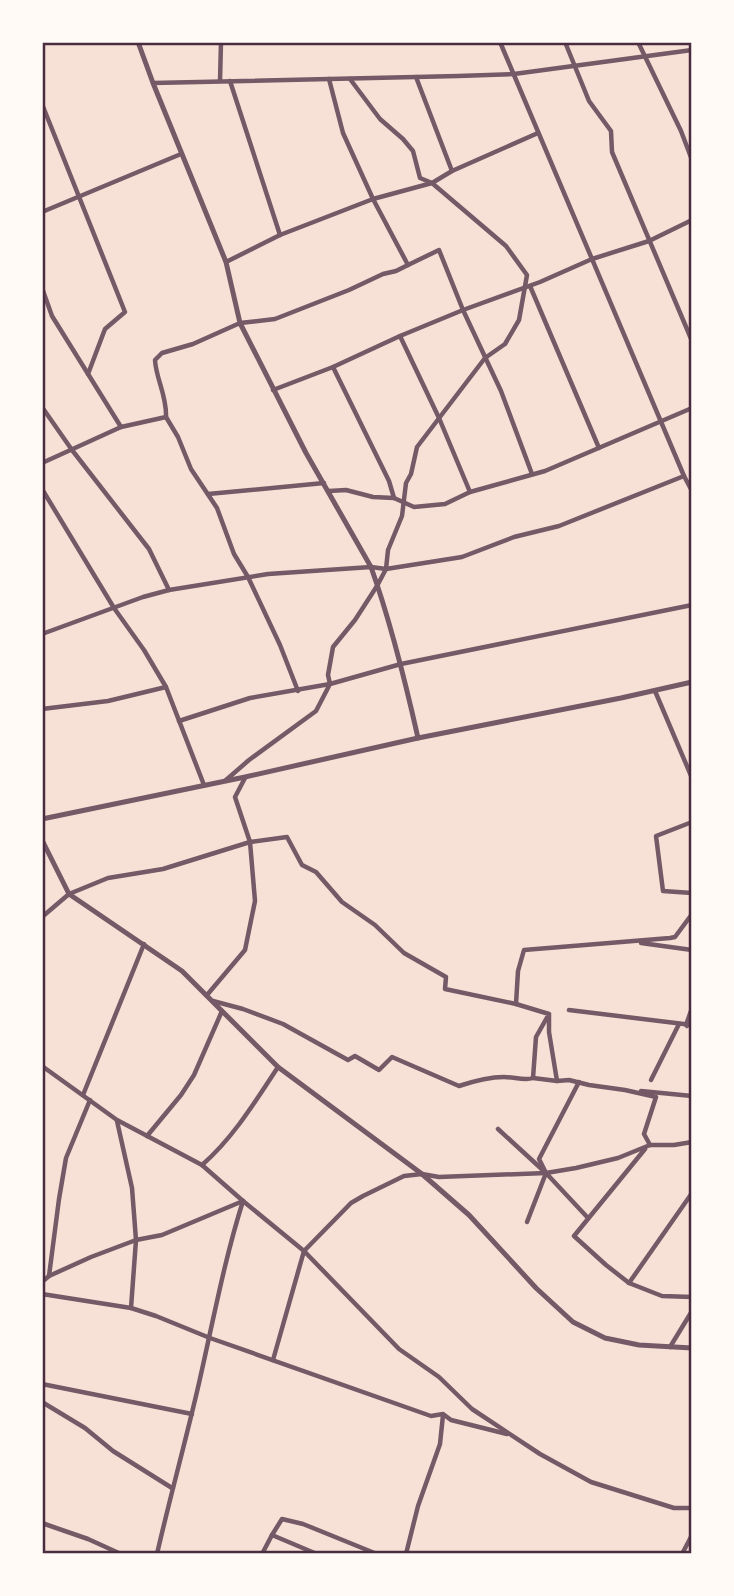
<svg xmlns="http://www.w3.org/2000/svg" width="734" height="1596" font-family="'Nunito Sans',sans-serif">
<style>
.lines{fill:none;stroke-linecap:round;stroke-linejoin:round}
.minor{stroke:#755966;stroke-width:4.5}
.tertiary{stroke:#755966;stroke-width:5}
.neatline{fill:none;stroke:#4a2c40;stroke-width:2.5}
</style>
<rect width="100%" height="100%" fill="#f7e1d7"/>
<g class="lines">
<g class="minor">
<path d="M500,42L684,476L692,491"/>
<path d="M565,42L589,101L611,131L612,152L692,341"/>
<path d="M638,42L681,131L692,160"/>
<path d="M416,77L452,171"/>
<path d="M329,79L343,133L373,199L408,265L439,250L463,310L501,391L532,474"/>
<path d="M220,81L221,42"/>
<path d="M230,81L280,235"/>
<path d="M153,83L458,76L514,74L692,50"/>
<path d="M42,104L125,312L105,329L88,374"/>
<path d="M42,212L181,154"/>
<path d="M226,262L280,235L373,199L432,183L452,171L538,133"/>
<path d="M530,286L599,448"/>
<path d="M42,288L52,316L121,427"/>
<path d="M400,336L439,418L470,492"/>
<path d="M333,367L389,481L394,498"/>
<path d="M273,390L333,367L400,336L463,310L540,282L592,259L649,241L692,220"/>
<path d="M42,407L72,450L149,549L169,590"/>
<path d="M166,417L178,437L191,469L217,508L234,554L248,577L280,645L298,691"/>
<path d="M42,463L121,427L166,417C167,396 156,379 155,360L162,353L193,344L240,323L275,319L349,290L383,274L396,271L408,265"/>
<path d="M42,489L114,608L144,650L166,687L204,785"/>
<path d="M329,491L346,490L373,497L394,498L414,507L445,504L470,492L545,471L692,408"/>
<path d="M208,494L324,483"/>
<path d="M42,634L143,597L169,590L268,574L371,567L386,569L462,557L514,537L559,526L684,476"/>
<path d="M655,691L692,778"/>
<path d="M42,709L108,701L166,687"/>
<path d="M179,721L250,698L330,684L328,675L333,647L355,620L377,586L386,569L388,550L402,516L406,483L411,474L417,447L485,358L505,344L519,320L527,275L506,246L432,183L420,178L413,151L403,139L380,119L350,79"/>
<path d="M245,778L235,797L250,842L287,837L302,865L316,872L342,902L375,925L404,953L446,977L445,989L516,1004L518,971L524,950L670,938L675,937L692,914"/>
<path d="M226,780L249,760L316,711L330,684L401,664L692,605"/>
<path d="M692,893L663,891L656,836L692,822"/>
<path d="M42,917L69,894L108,878L163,869L250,842L255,901L245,950L207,995"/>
<path d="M641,943L692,950"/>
<path d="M213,1001L243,1009L283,1024L348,1060L355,1056L379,1070L392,1057L459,1086C474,1081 488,1077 504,1077C514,1077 525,1081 533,1078L536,1037L549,1014L516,1004"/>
<path d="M569,1010L692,1025"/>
<path d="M549,1015V1032L557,1081L569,1080L589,1085L625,1090L656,1097L644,1134L650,1145"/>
<path d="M687,1026L686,1025L692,1008"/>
<path d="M42,1066L117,1120L202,1165L243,1201L304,1251L399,1349L439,1377L472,1409L540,1454L591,1482L674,1508H692"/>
<path d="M533,1078L557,1081"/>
<path d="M651,1080L679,1024"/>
<path d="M641,1091L692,1096"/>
<path d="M83,1095L144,944"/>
<path d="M117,1121L132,1188L136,1240L131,1308"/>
<path d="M498,1129L546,1173L588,1218"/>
<path d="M147,1136L181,1095L194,1075L222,1011"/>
<path d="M645,1149L574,1236L606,1265L629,1283L662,1296L692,1297"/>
<path d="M202,1165C233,1138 255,1102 278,1067"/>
<path d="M527,1222L546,1173L539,1159L579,1082"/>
<path d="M49,1276L59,1199L66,1158L90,1100"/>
<path d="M42,1282L49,1276L91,1257L136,1240L162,1235L243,1201"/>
<path d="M629,1283L692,1193"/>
<path d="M42,1294L131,1308L156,1316L210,1338L431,1416L443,1414L451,1420L507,1434"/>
<path d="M670,1347L692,1311"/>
<path d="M273,1360L304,1251L351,1203L363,1196L404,1176L422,1174L439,1177L546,1173L576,1168L618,1158L650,1145H674L692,1142"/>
<path d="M42,1384L192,1414"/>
<path d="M42,1402L85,1428L113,1451L172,1488"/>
<path d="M42,1523L88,1539L121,1554"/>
<path d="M272,1535L282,1519L303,1524L377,1554"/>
<path d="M157,1554C170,1497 186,1440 199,1383C213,1322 224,1261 243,1201"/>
<path d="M262,1554L272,1535L317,1554"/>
<path d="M406,1554L418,1506L440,1444L443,1415"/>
<path d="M682,1554L692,1535"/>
</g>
<g class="tertiary">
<path d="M138,42L153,83L226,262L240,323L306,453L371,567C391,623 405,680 418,738"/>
<path d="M42,819L245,777L418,738L621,698L692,682"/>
<path d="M42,840L69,894L182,971L278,1067L422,1174L469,1215L536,1288L573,1322L605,1338L639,1345L692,1348"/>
</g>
</g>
<rect width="734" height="1596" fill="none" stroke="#fffaf5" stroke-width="88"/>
<rect x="44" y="44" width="646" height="1508" class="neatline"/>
</svg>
